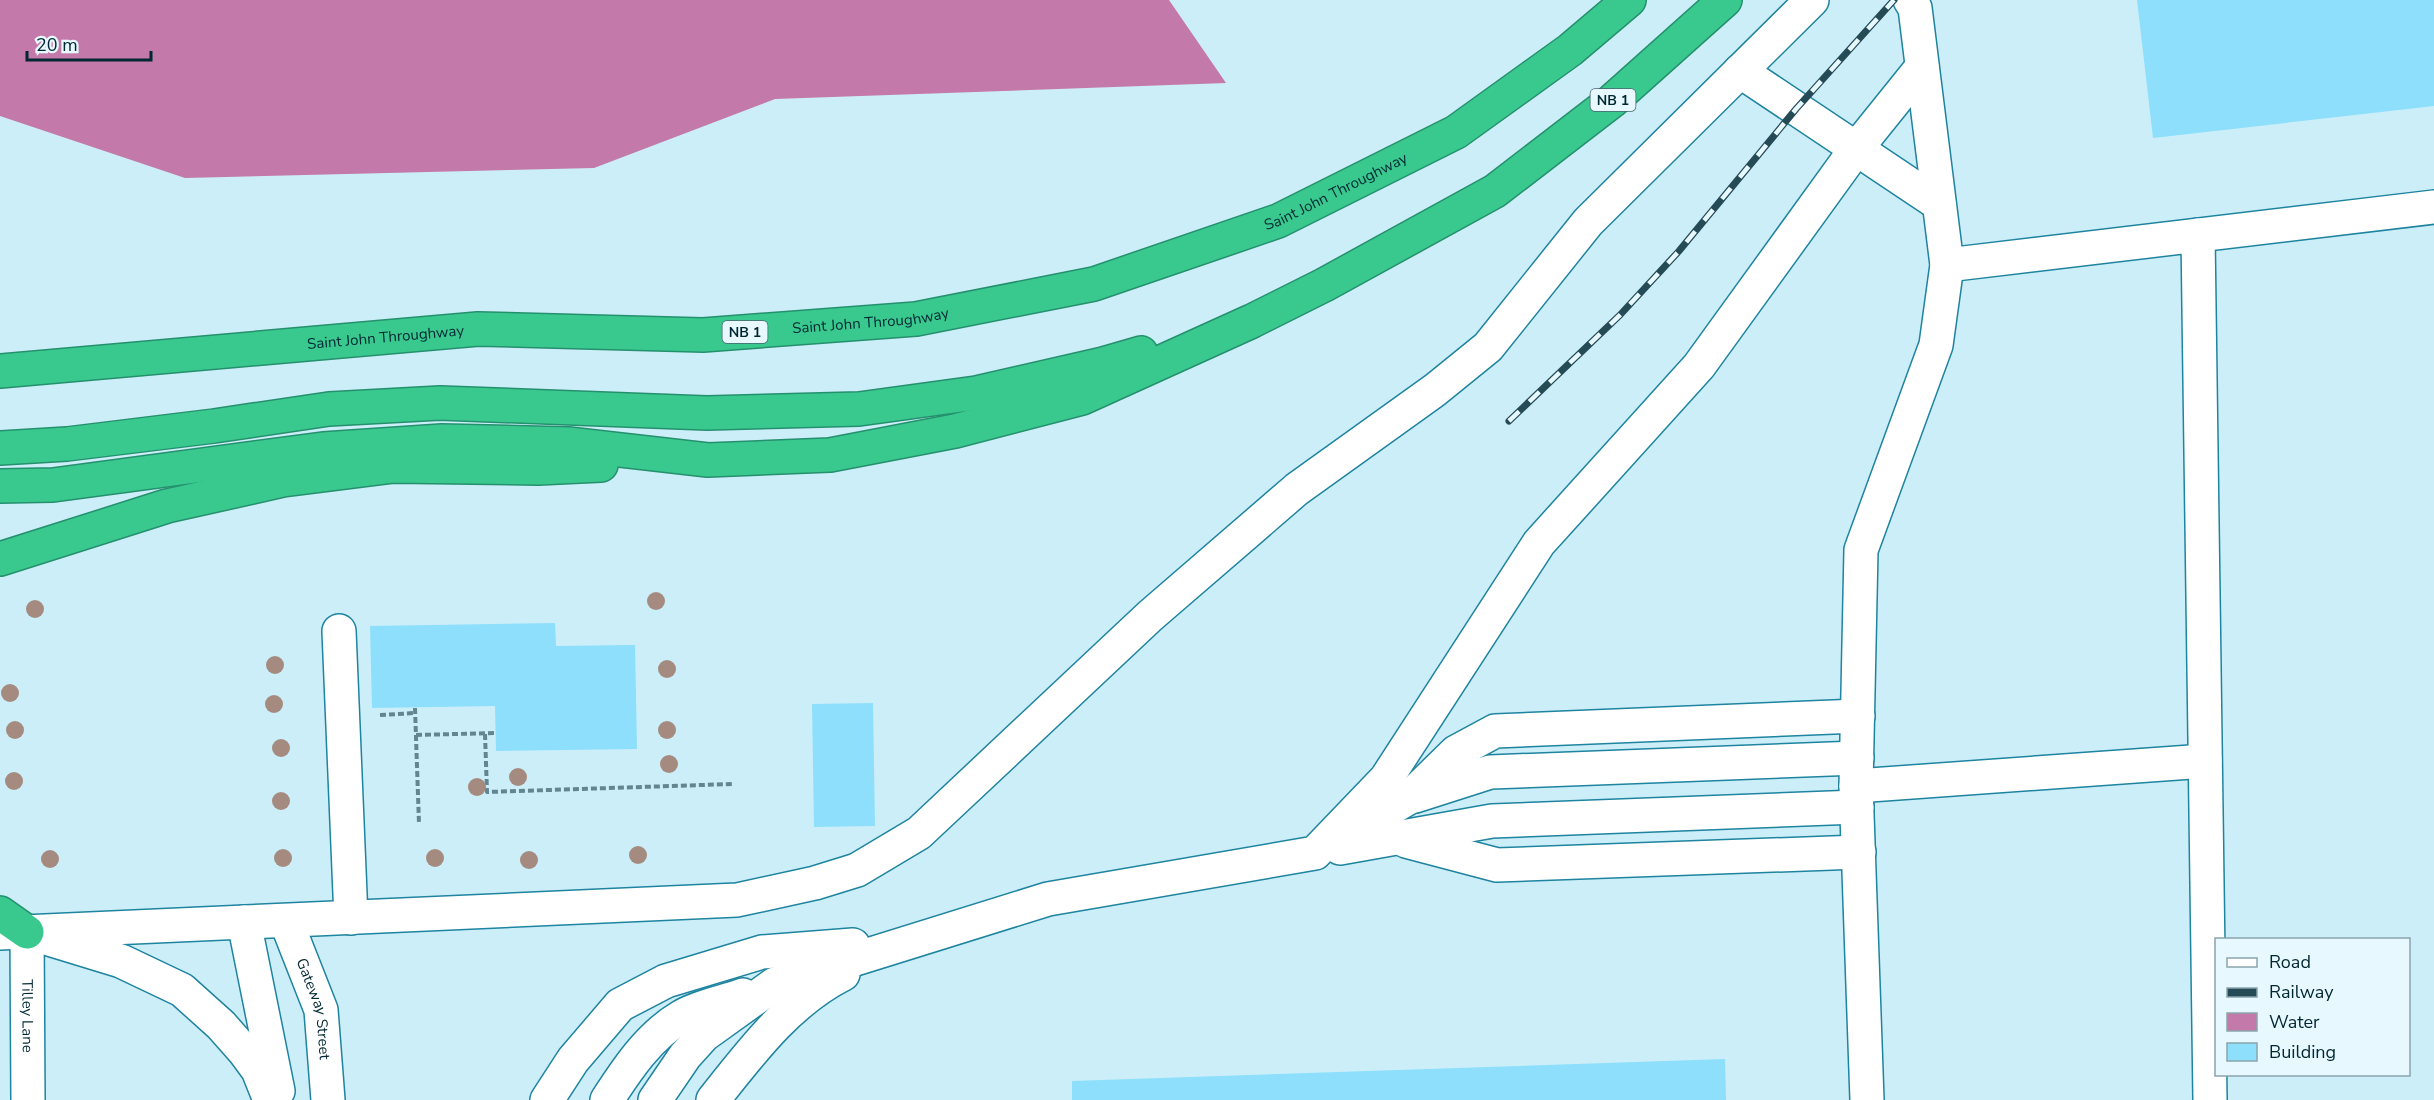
<svg xmlns="http://www.w3.org/2000/svg" width="2434" height="1100" font-family="'Nunito Sans',sans-serif">
<style>
.water{fill:#c379a9}
.building{fill:#8ddffb}
.lines{fill:none;stroke-linecap:round;stroke-linejoin:round}
.minor-casing{stroke:#1e849f;stroke-width:36}
.highway-casing{stroke:#25906e;stroke-width:36}
.path{stroke:#628691;stroke-width:4;stroke-dasharray:6 3;stroke-linecap:butt}
.minor{stroke:#fff;stroke-width:33}
.highway{stroke:#39c98e;stroke-width:33}
.rail-casing{stroke:#254b56;stroke-width:7}
.rail{stroke:#e7f8fe;stroke-width:4.5;stroke-dasharray:14;stroke-linecap:butt}
.tree{fill:#a58b7f}
.labels{text-anchor:middle;stroke-width:6;stroke-linejoin:round;paint-order:stroke}
.shield{fill:#e7f8fe;stroke:#45666f;stroke-width:1.5}
.shield-label{font-size:14px;font-weight:bold;fill:#002732}
.street-label{font-size:15px;fill:#002732;stroke:#e7f8fe}
</style>
<rect width="100%" height="100%" fill="#cceef9"/>
<path class="water" d="M0,0H1169L1226,83L775,99L594,168L185,178L0,116Z"/>
<g class="building">
<path d="M2137,0H2434V106L2153,138Z"/>
<path d="M555,623L556,646L635,645L637,749L496,751L495,706L372,708L370,626Z"/>
<path d="M873,703L875,826L814,827L812,704Z"/>
<path d="M1725,1059L1726,1100H1072V1081Z"/>
</g>
<g class="lines">
<g class="minor-casing">
<g id="minor">
<path d="M1740,71L1939,204"/>
<path d="M2198,235L2210,1100"/>
<path d="M1947,265L2434,207"/>
<path d="M339,631L351,918"/>
<path d="M1856,786L2205,761"/>
<path d="M1415,796L1490,772L1857,758"/>
<path d="M1347,834L1410,797L1456,752L1495,731L1858,716"/>
<path d="M1406,841L1497,865L1859,852"/>
<path d="M1340,848L1492,821L1857,807"/>
<path id="s1" d="M286,921L321,1010L328,1100"/>
<path d="M244,922L278,1091"/>
<path id="s2" d="M27,932L28,1100"/>
<path d="M0,933L737,900L815,883L857,870L919,833L1150,616L1297,489L1435,390L1488,347L1588,222L1812,0"/>
<path d="M49,939L121,961L182,990L221,1025L244,1051L258,1070L270,1100"/>
<path d="M547,1100L573,1060L620,1005L666,981L762,952L853,945"/>
<path d="M607,1100C627,1069 649,1036 681,1017C699,1006 724,1002 743,995"/>
<path d="M655,1100L685,1056L704,1035L775,984L1048,899L1315,853L1386,779L1539,543L1699,366L1856,149L1922,67"/>
<path d="M713,1100C751,1052 788,1002 843,974"/>
<path d="M1867,1100L1856,786L1861,550L1936,345L1947,265L1915,8L1910,0"/>
</g>
</g>
<g class="highway-casing">
<g id="highway">
<path id="s3" d="M0,371L478,329L703,335L916,319L1094,284L1278,221L1456,132L1570,50L1629,0"/>
<path d="M0,448L67,444L214,426L329,409L440,403L707,413L859,409L976,393L1103,364L1141,353"/>
<path d="M0,486L53,485L323,449L442,441L568,444L708,460L830,455L955,431L1082,398L1252,321L1324,285L1495,191L1612,101L1725,0"/>
<path d="M0,559L167,506L283,480L394,466L538,468L601,465"/>
<path d="M0,913L27,932"/>
</g>
</g>
<g class="path">
<path d="M415,708L419,824"/>
<path d="M380,715L415,713"/>
<path d="M485,734L487,792L733,784"/>
<path d="M416,735L496,733"/>
</g>
<use href="#minor" class="minor"/>
<use href="#highway" class="highway"/>
<g class="rail-casing">
<path id="rail" d="M1509,421L1620,315L1679,251L1796,109L1894,0"/>
</g>
<use href="#rail" class="rail"/>
</g>
<g class="tree">
<circle cx="656" cy="601" r="9"/>
<circle cx="35" cy="609" r="9"/>
<circle cx="275" cy="665" r="9"/>
<circle cx="667" cy="669" r="9"/>
<circle cx="10" cy="693" r="9"/>
<circle cx="274" cy="704" r="9"/>
<circle cx="15" cy="730" r="9"/>
<circle cx="667" cy="730" r="9"/>
<circle cx="281" cy="748" r="9"/>
<circle cx="669" cy="764" r="9"/>
<circle cx="518" cy="777" r="9"/>
<circle cx="14" cy="781" r="9"/>
<circle cx="477" cy="787" r="9"/>
<circle cx="281" cy="801" r="9"/>
<circle cx="638" cy="855" r="9"/>
<circle cx="283" cy="858" r="9"/>
<circle cx="435" cy="858" r="9"/>
<circle cx="50" cy="859" r="9"/>
<circle cx="529" cy="860" r="9"/>
</g>
<g class="labels">
<g class="shield">
<rect x="1590.5" y="89" width="45" height="22" rx="4.5"/>
<rect x="722.5" y="321" width="45" height="22" rx="4.5"/>
</g>
<g class="shield-label">
<text x="1613" y="105">NB 1</text>
<text x="745" y="337">NB 1</text>
</g>
<g class="street-label">
<text dy="5" stroke="none"><textPath href="#s3" startOffset="1359">Saint John Throughway</textPath></text>
<text dy="5" stroke="none"><textPath href="#s3" startOffset="873">Saint John Throughway</textPath></text>
<text dy="5" stroke="none"><textPath href="#s3" startOffset="387">Saint John Throughway</textPath></text>
<text dy="5" stroke="none"><textPath href="#s1" startOffset="93">Gateway Street</textPath></text>
<text dy="5" stroke="none"><textPath href="#s2" startOffset="84">Tilley Lane</textPath></text>
</g>
</g>
<rect x="2215" y="938" width="195" height="138" fill="#e7f8fe" stroke="#8ba4ac" stroke-width="1.5"/>
<rect x="2227" y="958" width="30" height="9" fill="#ffffff" stroke="#8ba4ac" stroke-width="1.5"/>
<text x="2269" y="968" font-size="18" fill="#002732">Road</text>
<rect x="2227" y="988" width="30" height="9" fill="#254b56" stroke="#8ba4ac" stroke-width="1.5"/>
<text x="2269" y="998" font-size="18" fill="#002732">Railway</text>
<rect x="2227" y="1013" width="30" height="18" fill="#c379a9" stroke="#8ba4ac" stroke-width="1.5"/>
<text x="2269" y="1028" font-size="18" fill="#002732">Water</text>
<rect x="2227" y="1043" width="30" height="18" fill="#8ddffb" stroke="#8ba4ac" stroke-width="1.5"/>
<text x="2269" y="1058" font-size="18" fill="#002732">Building</text>
<path d="M27 51v9h124v-9" fill="none" stroke="#002732" stroke-width="3"/>
<text x="36" y="51" font-size="18" fill="#002732" stroke="#e7f8fe" stroke-width="4.5" paint-order="stroke">20 m</text>
</svg>
